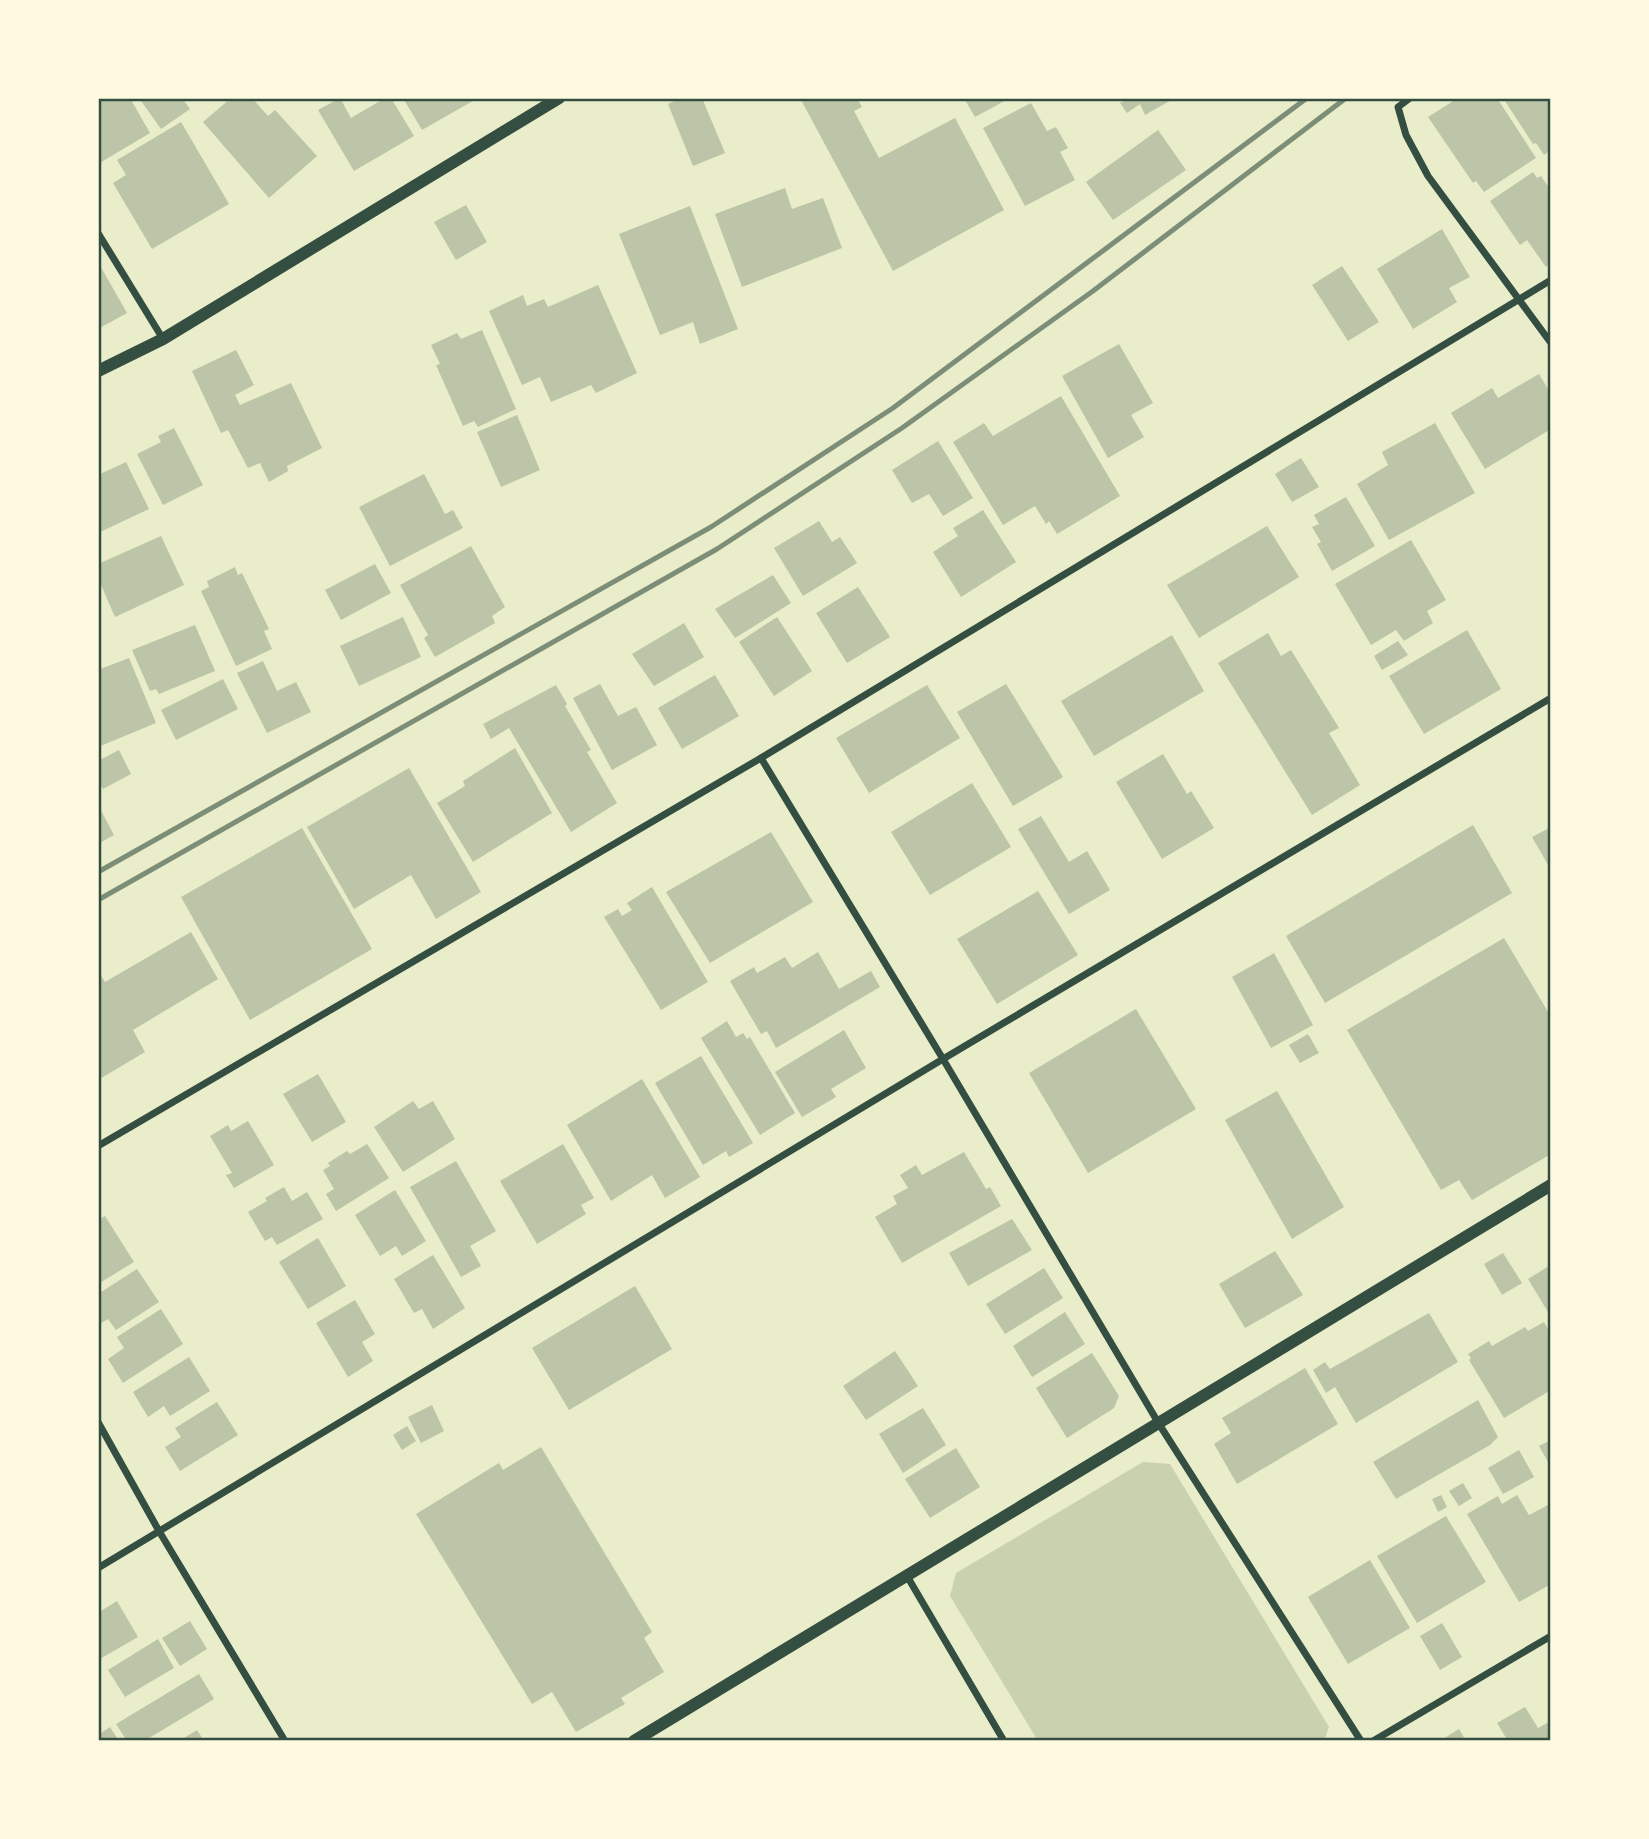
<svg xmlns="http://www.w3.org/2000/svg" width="1649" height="1839" font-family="'Fira Sans Condensed',sans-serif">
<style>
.green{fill:#cad2ad}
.building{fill:#bcc5a7}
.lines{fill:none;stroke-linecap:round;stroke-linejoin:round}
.minor{stroke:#344e41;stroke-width:7}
.tertiary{stroke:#344e41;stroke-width:12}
.rail{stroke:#7c8e77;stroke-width:5}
.neatline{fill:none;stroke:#344e41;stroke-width:2.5}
</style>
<rect width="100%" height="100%" fill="#e9edc9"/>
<path class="green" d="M1143,1462L1170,1464L1329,1727L1324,1741H1038L950,1596L956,1573Z"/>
<g class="building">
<path d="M103,98H130L150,133L98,164V121L101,119L98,115V101Z"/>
<path d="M139,98H182L190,109L161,129Z"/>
<path d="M231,98H252L268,116L275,110L317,156L269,198L203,122Z"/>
<path d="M340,98L351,118L385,98H391L414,136L354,171L318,110Z"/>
<path d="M403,98H478L422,130Z"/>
<path d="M681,98H702L725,153L693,166L668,104Z"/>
<path d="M800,98H857L862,107L854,111L879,158L955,118L1004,210L893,271Z"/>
<path d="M964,98H1010L975,117Z"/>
<path d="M1130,98H1175L1145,115L1140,104L1127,113L1120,103Z"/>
<path d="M1458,98H1497L1536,158L1484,192L1476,181L1473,183L1428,117Z"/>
<path d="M1503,98H1551V150L1544,155L1536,143L1533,144Z"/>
<path d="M1031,103L1047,131L1056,127L1068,148L1060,152L1075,180L1025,206L983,128Z"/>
<path d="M181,122L229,204L152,249L113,183L126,175L117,160Z"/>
<path d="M1158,130L1186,170L1113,220L1086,182Z"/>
<path d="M1533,172L1537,178L1541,176L1551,191V263L1546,267L1527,240L1520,245L1490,201Z"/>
<path d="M785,188L792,209L823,198L842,248L742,287L715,214Z"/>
<path d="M466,205L487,242L456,260L434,222Z"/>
<path d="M690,206L738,329L700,344L693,322L660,335L619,234Z"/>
<path d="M1442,229L1470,277L1449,288L1457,302L1413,329L1377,269Z"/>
<path d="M98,262L127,313L98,329Z"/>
<path d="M1342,266L1379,322L1348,341L1312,285Z"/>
<path d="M598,285L637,373L596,393L591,385L551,402L540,377L522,385L489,311L523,295L527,306L544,299L548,307Z"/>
<path d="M482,330L516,409L478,427L474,421L463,426L436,365L440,364L431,345L457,333L461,339Z"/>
<path d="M1119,344L1153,403L1131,415L1144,437L1108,458L1062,376Z"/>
<path d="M236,350L254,385L235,395L240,405L291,383L322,448L287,466L288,471L269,482L260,463L248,468L228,430L221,433L192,371Z"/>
<path d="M1539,374L1551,394V429L1485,469L1451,413L1492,388L1498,398Z"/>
<path d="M1061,396L1120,496L1057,534L1049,521L1046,524L1035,506L1003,525L953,442L984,423L993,436Z"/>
<path d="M517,415L540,470L501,487L477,432Z"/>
<path d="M1435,423L1475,493L1389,540L1357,484L1388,465L1382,452Z"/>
<path d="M174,428L203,485L163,505L137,454L161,442L158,436Z"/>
<path d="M938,441L973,498L943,516L929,494L912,503L892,470Z"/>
<path d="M1301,458L1319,487L1292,502L1275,474Z"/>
<path d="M126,462L149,509L98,533V475Z"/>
<path d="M424,474L445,514L453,510L463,528L390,566L359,507Z"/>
<path d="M1346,497L1375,546L1332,571L1317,544L1321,542L1312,527L1319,524L1314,515Z"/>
<path d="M983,510L1016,562L961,597L933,552L958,536L953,528Z"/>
<path d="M819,521L832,542L840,537L857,563L803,596L774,548Z"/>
<path d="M1267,526L1299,577L1199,638L1167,585Z"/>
<path d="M161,536L184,585L115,617L98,578V564Z"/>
<path d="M1411,540L1446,600L1427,611L1433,623L1404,641L1396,630L1371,645L1335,584Z"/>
<path d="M471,546L505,607L492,616L495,623L435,657L424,638L428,635L400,585Z"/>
<path d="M375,564L391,593L341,620L325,590Z"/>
<path d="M235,567L238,575L242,573L269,629L264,631L272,649L236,666L201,591L209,587L207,581Z"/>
<path d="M773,575L791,603L735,638L715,609Z"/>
<path d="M858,587L890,637L847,663L816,613Z"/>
<path d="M403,617L421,657L359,686L340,646Z"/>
<path d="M777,617L812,671L774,696L739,642Z"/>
<path d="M684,623L704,657L654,686L632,654Z"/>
<path d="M195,625L215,671L159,694L156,689L150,691L132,650Z"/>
<path d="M1467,630L1501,689L1424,734L1389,676Z"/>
<path d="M1268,633L1281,656L1291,650L1339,728L1329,733L1360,785L1312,815L1218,663Z"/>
<path d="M1172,635L1204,691L1094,756L1061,701Z"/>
<path d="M1398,641L1408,655L1382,670L1374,656Z"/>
<path d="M129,658L156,723L98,747V670Z"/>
<path d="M263,661L277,691L296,682L311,712L267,733L237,673Z"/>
<path d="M715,675L739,716L682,749L658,708Z"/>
<path d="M223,679L238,709L176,740L161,710Z"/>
<path d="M600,684L618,716L636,707L657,745L612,770L573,698Z"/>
<path d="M1006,684L1063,777L1013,806L957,712Z"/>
<path d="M556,685L567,704L565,706L591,750L587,752L617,803L571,832L509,728L491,739L483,724Z"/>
<path d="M927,685L960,738L869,793L836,738Z"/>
<path d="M515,748L552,813L473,862L437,803L465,786L463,781Z"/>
<path d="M119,750L131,774L103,789L98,780V761Z"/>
<path d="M1163,754L1187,794L1191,791L1214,828L1162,859L1116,782Z"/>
<path d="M409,768L481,892L436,919L411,875L354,909L307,827Z"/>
<path d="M972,783L1011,847L930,895L891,832Z"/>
<path d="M98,805L114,835L98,844Z"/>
<path d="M1041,816L1069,862L1087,851L1110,890L1069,914L1018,829Z"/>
<path d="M1473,825L1512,893L1325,1003L1286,936Z"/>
<path d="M1551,827V870L1532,837Z"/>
<path d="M302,828L372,949L250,1020L181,897Z"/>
<path d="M771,832L813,902L710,963L666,892Z"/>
<path d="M652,887L708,982L661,1010L604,917L618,909L622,916L632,910L627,903Z"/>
<path d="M1038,891L1078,955L997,1004L957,939Z"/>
<path d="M191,932L218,979L133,1030L145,1052L98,1080V971L105,982Z"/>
<path d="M1504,938L1551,1017V1154L1472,1200L1459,1180L1441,1190L1347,1030Z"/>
<path d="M818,952L839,989L871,971L880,987L776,1048L767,1031L761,1034L730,981L754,967L757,973L785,957L792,968Z"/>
<path d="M1274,953L1313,1025L1271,1048L1232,977Z"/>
<path d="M1136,1009L1196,1109L1088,1173L1029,1073Z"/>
<path d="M727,1021L736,1037L743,1033L747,1039L750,1037L795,1113L760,1135L701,1038Z"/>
<path d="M844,1030L866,1068L831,1089L836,1097L802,1117L775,1072Z"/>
<path d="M1308,1034L1319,1053L1300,1063L1289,1045Z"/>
<path d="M701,1056L753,1143L729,1157L726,1151L703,1165L655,1083Z"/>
<path d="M318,1074L346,1122L312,1142L283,1094Z"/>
<path d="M642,1079L700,1177L665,1198L652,1175L611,1201L567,1125Z"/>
<path d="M1277,1091L1344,1207L1292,1239L1225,1120Z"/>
<path d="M413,1101L419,1109L433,1101L455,1139L403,1172L374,1127Z"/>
<path d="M248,1121L274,1165L234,1188L226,1175L232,1173L210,1136L228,1125L231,1131Z"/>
<path d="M367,1144L389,1178L336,1211L326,1194L334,1189L323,1170L330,1166L328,1163L347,1151L350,1154Z"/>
<path d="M563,1144L594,1198L581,1205L586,1214L537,1244L500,1181Z"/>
<path d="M964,1152L986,1189L990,1187L1001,1206L902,1263L875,1217L897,1204L893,1196L908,1188L900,1175L916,1165L922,1175Z"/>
<path d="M456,1161L496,1231L470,1246L481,1266L461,1277L410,1187Z"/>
<path d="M284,1187L292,1201L307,1192L323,1219L277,1245L272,1237L265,1241L248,1212L267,1201L265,1198Z"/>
<path d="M395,1190L426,1241L402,1256L396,1246L380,1256L355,1215Z"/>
<path d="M105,1216L134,1262L98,1284V1220Z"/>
<path d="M1012,1219L1032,1250L968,1286L949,1253Z"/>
<path d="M318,1238L346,1286L308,1309L279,1262Z"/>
<path d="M1275,1251L1303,1295L1245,1328L1219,1284Z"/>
<path d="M1503,1253L1522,1283L1502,1295L1484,1264Z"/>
<path d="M433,1255L465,1308L433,1329L422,1309L414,1313L394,1279Z"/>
<path d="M1549,1266L1551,1270V1317L1528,1279Z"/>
<path d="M1044,1268L1063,1298L1005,1334L986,1304Z"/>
<path d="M137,1269L159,1302L116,1330L108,1319L98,1325V1294Z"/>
<path d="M635,1286L672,1349L569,1410L532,1348Z"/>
<path d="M355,1300L375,1334L362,1342L373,1361L348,1377L316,1323Z"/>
<path d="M161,1309L183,1344L123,1383L108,1359L124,1348L117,1337Z"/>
<path d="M1065,1312L1085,1344L1032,1377L1013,1346Z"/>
<path d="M1429,1313L1458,1362L1356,1423L1335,1387L1326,1393L1313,1370L1325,1362L1330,1369Z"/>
<path d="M1544,1322L1551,1335V1390L1504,1418L1469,1360L1471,1358L1468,1354L1489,1341L1492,1346L1525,1327L1528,1331Z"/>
<path d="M895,1351L918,1386L866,1420L843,1386Z"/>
<path d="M1092,1353L1119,1396L1114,1408L1067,1438L1036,1388Z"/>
<path d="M189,1357L210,1391L170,1416L164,1406L148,1417L133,1392Z"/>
<path d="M1305,1368L1338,1424L1237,1484L1214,1444L1231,1433L1222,1418Z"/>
<path d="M1478,1400L1498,1437L1490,1445L1396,1499L1373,1462Z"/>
<path d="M217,1402L238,1435L180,1471L165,1447L181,1437L175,1428Z"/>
<path d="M432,1405L444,1431L421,1443L408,1417Z"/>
<path d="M923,1408L946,1445L903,1473L879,1434Z"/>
<path d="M407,1426L416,1441L402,1450L393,1435Z"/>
<path d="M1551,1440V1467L1539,1446Z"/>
<path d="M541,1447L652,1632L644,1638L664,1672L621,1698L625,1704L576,1732L552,1692L532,1704L416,1514L499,1463L503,1470Z"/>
<path d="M956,1448L980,1487L930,1518L905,1479Z"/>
<path d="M1519,1450L1534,1477L1503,1494L1488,1468Z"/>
<path d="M1463,1483L1472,1498L1459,1506L1449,1491Z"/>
<path d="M1441,1495L1447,1507L1438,1512L1432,1499Z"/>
<path d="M1517,1495L1529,1515L1548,1505L1551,1511V1584L1519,1602L1467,1514L1498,1496L1502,1504Z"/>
<path d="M1446,1516L1486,1582L1417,1623L1377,1556Z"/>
<path d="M1370,1560L1410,1628L1348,1664L1308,1597Z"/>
<path d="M117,1601L138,1637L98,1660V1613Z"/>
<path d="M190,1621L207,1649L180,1666L162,1638Z"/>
<path d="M1442,1623L1462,1657L1440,1670L1420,1636Z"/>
<path d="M158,1639L174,1668L125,1697L108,1670Z"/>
<path d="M199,1674L214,1699L144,1741H127L116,1724Z"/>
<path d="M1525,1707L1538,1728L1551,1721V1741H1508L1497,1723Z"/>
<path d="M110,1727L119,1741H98V1735Z"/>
<path d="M1459,1729L1466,1741H1440Z"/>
<path d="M197,1730L204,1741H179Z"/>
</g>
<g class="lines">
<g class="minor">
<path d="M1410,98L1398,107L1406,135L1428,176L1551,343"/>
<path d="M98,233L163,339"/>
<path d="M761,758L943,1059L1159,1424L1361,1741"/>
<path d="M98,1146L761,758L1551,280"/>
<path d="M98,1422L159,1531L285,1741"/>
<path d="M98,1568L943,1059L1551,698"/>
<path d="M907,1576L1004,1741"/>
<path d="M1373,1741L1551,1636"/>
</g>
<g class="tertiary">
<path d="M98,371L163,339L559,98"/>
<path d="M634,1741L1551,1185"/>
</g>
<g class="rail">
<path d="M98,872L711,527L893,408L1307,98"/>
<path d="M98,900L717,549L902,428L1093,291L1346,98"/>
</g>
</g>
<rect width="1649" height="1839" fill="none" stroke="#fefae0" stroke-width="200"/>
<rect x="100" y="100" width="1449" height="1639" class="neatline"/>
</svg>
